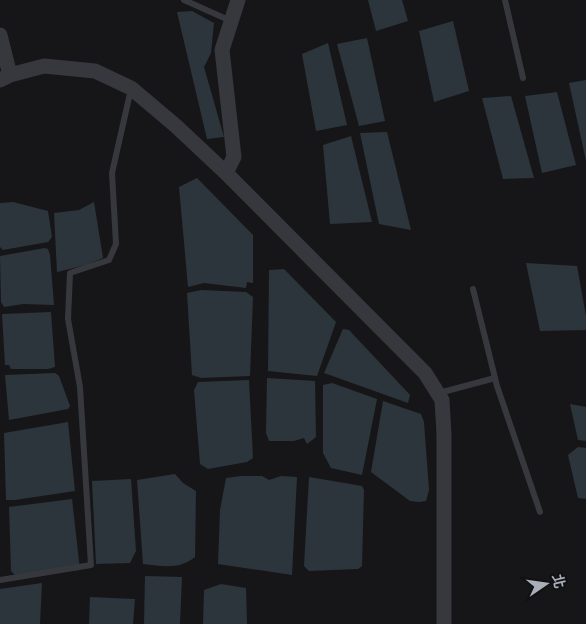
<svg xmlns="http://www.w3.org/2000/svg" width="586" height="624" font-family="'DM Sans','Noto Sans TC',sans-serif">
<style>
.water{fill:#2c353c}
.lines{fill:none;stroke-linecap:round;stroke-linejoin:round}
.service{stroke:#37383d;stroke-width:6}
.tertiary{stroke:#37383d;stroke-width:15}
</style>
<rect width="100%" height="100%" fill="#161618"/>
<g class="water">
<path d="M368,0H402L408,21L376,31Z"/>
<path d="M192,11L214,23L211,53L204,67L224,137L207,139L177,12Z"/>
<path d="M453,21L469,91L434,102L419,31Z"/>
<path d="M367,38L385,121L359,126L337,44Z"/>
<path d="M328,43L347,125L316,131L302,54Z"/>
<path d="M586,80V161L569,83Z"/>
<path d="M557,92L576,165L542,173L525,96Z"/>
<path d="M511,96L534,178L503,179L482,98Z"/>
<path d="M387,132L411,230L379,224L360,133Z"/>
<path d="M351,136L372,222L330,224L323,145Z"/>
<path d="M197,178L253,235V283L247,282L246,288L204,283L188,287L179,187Z"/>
<path d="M13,202L48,211L52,237L48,242L3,250L0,247V203Z"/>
<path d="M94,202L103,258L86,265L57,272L54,213L79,210Z"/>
<path d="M45,248L48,249L50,255L54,305L23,304L4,307L1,302L0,256Z"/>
<path d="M526,263L577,266L586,316V330L540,331Z"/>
<path d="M284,269L336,322L317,376L268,371L269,270Z"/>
<path d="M201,290L246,292L253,297L250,376L201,378L192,375L187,293Z"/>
<path d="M51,312L55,367L48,369H11L9,365H5L2,314Z"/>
<path d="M343,329L349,330L410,395L408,403L324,373Z"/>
<path d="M55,373L59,376L70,406L68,409L9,420L5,375Z"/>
<path d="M267,378L315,381L316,437L307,444L304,438L294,441H269L266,433Z"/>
<path d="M249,380L253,458L247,462L208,469L200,464L194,390L198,382Z"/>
<path d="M332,383L377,399L362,475L331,468L323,453V385Z"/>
<path d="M383,401L421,414L424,422L429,490L426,501L419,502L410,501L371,472Z"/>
<path d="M570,404L586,407V441L578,440Z"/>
<path d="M68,422L75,491L15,500H6L4,433Z"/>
<path d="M578,447L586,448V499L578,498L568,455Z"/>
<path d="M175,474L183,483L196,491L195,557C179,570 163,566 143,564L137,480Z"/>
<path d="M241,476H262L269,480L281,476L297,477L292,575L218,564L220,510L226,478Z"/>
<path d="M309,477L362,486L364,490L362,566L358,569L309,571L304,566Z"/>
<path d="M131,479L136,551L130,563L96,564L92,481Z"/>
<path d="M72,499L80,570L17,577L11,571L9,507Z"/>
<path d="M145,576L182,577L180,624H144Z"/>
<path d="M42,583L40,624H0V589Z"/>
<path d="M221,584L246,588L247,624H203L204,590Z"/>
<path d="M90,597L135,599L133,624H89Z"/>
</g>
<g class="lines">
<g class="service">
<path d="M184,0L231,21"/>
<path d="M505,0L523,78"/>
<path d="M473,289L497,386L540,512"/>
<path d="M439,393L495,378"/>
<path d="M0,580L91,565L80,387L68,319L70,273L109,260L116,244L112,173L131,89"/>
</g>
<g class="tertiary">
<path d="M0,35L10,75"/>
<path d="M0,80L10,75L44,66L95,71L131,88L176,126L226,173L425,373L442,400L444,434V624"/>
<path d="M226,173L234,157L222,50L238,0"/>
</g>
</g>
<g transform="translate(546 584) rotate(77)" stroke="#111113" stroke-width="4" paint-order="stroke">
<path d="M0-4L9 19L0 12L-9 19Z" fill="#a8adb8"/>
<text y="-8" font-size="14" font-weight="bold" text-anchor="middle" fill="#a8adb8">北</text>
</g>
</svg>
